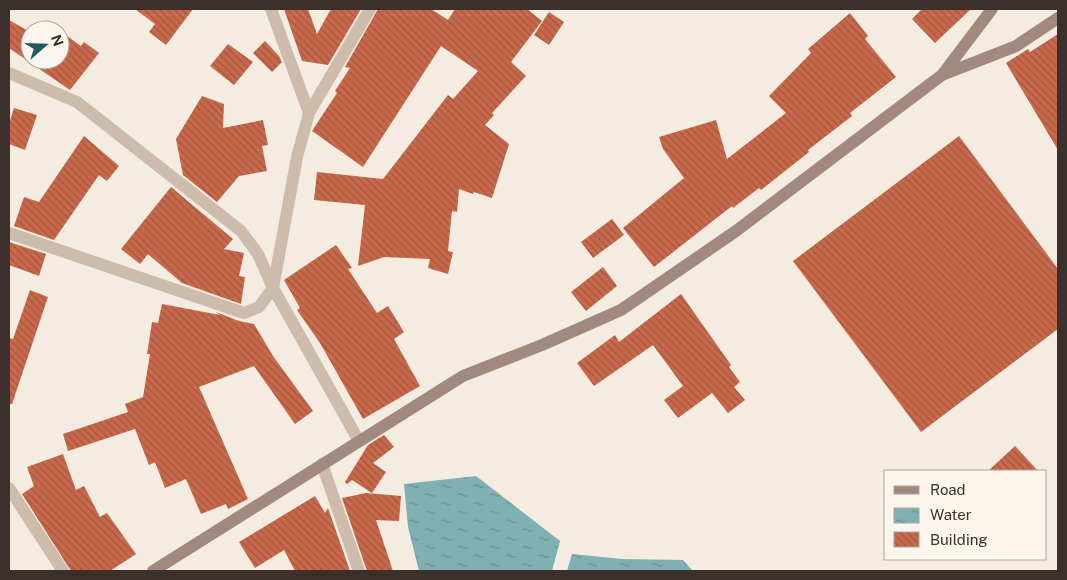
<svg xmlns="http://www.w3.org/2000/svg" width="1067" height="580" font-family="'Public Sans',sans-serif">
<style>
.water{fill:url(#water-ripples)}
.building{fill:url(#building-back-hatch)}
.lines{fill:none;stroke-linecap:round;stroke-linejoin:round}
.minor{stroke:#cdbbac;stroke-width:12}
.secondary{stroke:#a18a7d;stroke-width:12}
</style>
<defs>
<pattern id="water-ripples" width="26" height="14" patternUnits="userSpaceOnUse" patternTransform="scale(1.25)"><rect width="26" height="14" fill="#7fb0b2"/><path d="M2 4q2-2 4 0t4 0M15 11q2-2 4 0t4 0" fill="none" stroke="#699091"/></pattern>
<pattern id="building-back-hatch" width="6" height="6" patternUnits="userSpaceOnUse" patternTransform="scale(1.25)"><rect width="6" height="6" fill="#c8694b"/><path d="M-1 5l2 2M0 0l6 6M5-1l2 2" fill="none" stroke="#a4573f"/></pattern>
</defs>
<rect width="100%" height="100%" fill="#f4ebe1"/>
<g class="water">
<path d="M476,476L560,541L552,571H419L408,527L404,484Z"/>
<path d="M572,554L622,559L683,560L693,571H567Z"/>
</g>
<g class="building">
<path d="M135,9H193L166,45L149,32L155,24Z"/>
<path d="M284,9H308L317,34L331,9H361L328,65L302,61Z"/>
<path d="M378,9H431L448,20L455,9H527L542,21L511,62L526,76L492,113L494,115L485,125L509,144L492,198L474,192L473,194L459,189L457,212L452,211L448,251L453,252L448,274L428,268L430,259L384,257L358,266L365,205L314,200L317,172L383,179L448,95L453,99L478,71L441,46L363,167L312,131L337,93L335,91L350,68L345,67Z"/>
<path d="M922,9H971L935,43L912,19Z"/>
<path d="M549,12L564,22L549,45L534,35Z"/>
<path d="M850,13L868,36L865,39L896,77L850,113L852,116L808,150L809,152L761,190L759,188L733,208L732,206L654,267L623,228L684,178L663,149L659,137L716,120L727,159L786,113L769,96L811,53L808,49Z"/>
<path d="M9,20L30,32V60H60V31L81,46L84,42L99,53L70,90L9,48Z"/>
<path d="M1058,34V150L1006,63L1028,49L1030,52Z"/>
<path d="M265,41L279,56L282,62L272,72L253,53Z"/>
<path d="M228,44L253,62L234,85L210,66Z"/>
<path d="M202,96L224,104L223,128L263,120L268,145L262,146L267,171L239,176L217,202L183,175L176,139Z"/>
<path d="M14,108L37,115L25,150L9,144V124Z"/>
<path d="M84,136L119,166L107,181L99,175L54,240L14,226L24,197L39,202Z"/>
<path d="M959,136L1058,269V329L921,432L793,261Z"/>
<path d="M171,187L233,239L224,249L244,253L239,276L245,277L241,304L182,283L148,254L140,264L121,249Z"/>
<path d="M612,219L624,235L593,258L581,242Z"/>
<path d="M9,242L46,254L39,276L9,265Z"/>
<path d="M336,245L352,268L348,269L377,313L388,306L404,332L394,339L420,386L363,419L320,343L297,310L300,308L284,280Z"/>
<path d="M603,267L617,286L586,311L571,292Z"/>
<path d="M30,290L48,297L12,404H9V338L13,339Z"/>
<path d="M681,294L731,365L729,367L740,382L734,387L745,400L728,413L712,393L678,418L664,400L683,386L653,345L594,386L577,363L615,335L619,342Z"/>
<path d="M162,304L220,315L216,312L239,321L254,324L273,356L313,411L295,424L254,366L199,387L248,499L228,509L226,504L201,514L186,479L165,488L155,462L149,465L135,429L68,451L63,434L128,412L125,404L143,397L150,354H147L152,322L158,323Z"/>
<path d="M384,435L394,447L373,463L386,472L372,493L352,480L347,484L345,482L368,445Z"/>
<path d="M1015,446L1038,471H988Z"/>
<path d="M63,454L76,490L84,486L100,517L107,513L136,554L110,571H71L22,494L34,486L27,467Z"/>
<path d="M366,493L401,496L399,521L376,520L393,571H367L342,498Z"/>
<path d="M315,496L325,513L328,508L350,571H295L284,550L255,568L239,542Z"/>
</g>
<g class="lines">
<g class="minor">
<path d="M271,9L309,113"/>
<path d="M9,73L77,102L241,231L258,254L273,288L359,441"/>
<path d="M9,233L244,313L259,307L273,288L297,157L309,113L370,9"/>
<path d="M322,464L359,571"/>
<path d="M9,488L63,571"/>
</g>
<g class="secondary">
<path d="M942,75L1016,46L1058,18"/>
<path d="M153,571L463,376L542,345L621,310L736,231L942,75L992,9"/>
</g>
</g>
<rect width="1067" height="580" fill="none" stroke="#3b302b" stroke-width="20"/>
<rect x="884" y="470" width="162" height="90" fill="#fbf5ee" stroke="#aea6a0"/>
<rect x="894" y="486" width="25" height="8" fill="#a18a7d" stroke="#aea6a0"/>
<text x="930" y="495" font-size="15" fill="#3b302b">Road</text>
<rect x="894" y="508" width="25" height="15" fill="url(#water-ripples)" stroke="#aea6a0"/>
<text x="930" y="520" font-size="15" fill="#3b302b">Water</text>
<rect x="894" y="532" width="25" height="15" fill="url(#building-back-hatch)" stroke="#aea6a0"/>
<text x="930" y="545" font-size="15" fill="#3b302b">Building</text>
<g transform="translate(45 45) rotate(70)"><circle r="24" fill="#fbf5ee" stroke="#aea6a0"/>
<path d="M0-4L9 19L0 12L-9 19Z" fill="#1f5a5e"/>
<text y="-8" font-size="14" font-weight="bold" text-anchor="middle" fill="#3b302b">N</text>
</g>
</svg>
